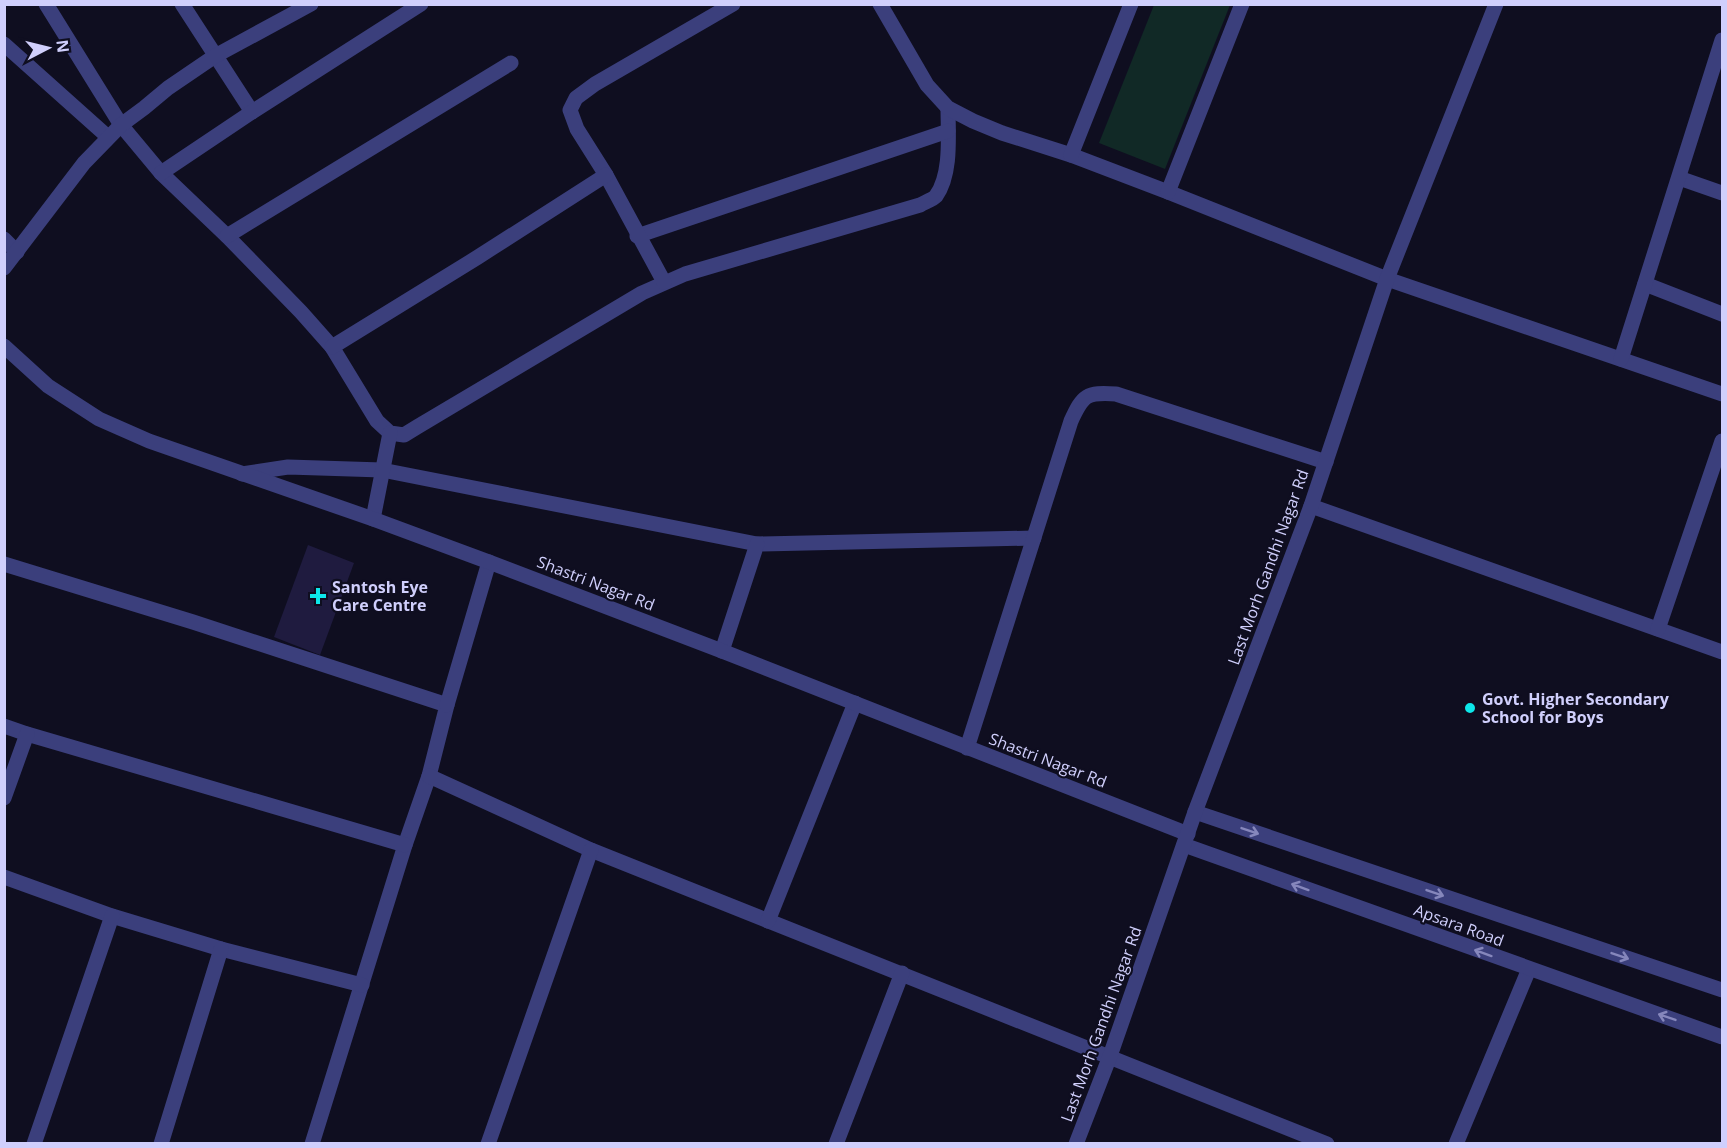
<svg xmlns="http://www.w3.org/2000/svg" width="1727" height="1148" font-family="'Open Sans',sans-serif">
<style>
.green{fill:#112926}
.building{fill:#1f1b3f}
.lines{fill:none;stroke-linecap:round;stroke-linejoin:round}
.minor{stroke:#3b3f7c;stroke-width:15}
.tertiary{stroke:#3b3f7c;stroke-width:15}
.oneway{stroke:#8687bc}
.poi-dot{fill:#0de7ea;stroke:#0f0e20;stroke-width:2}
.labels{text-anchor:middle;stroke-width:4.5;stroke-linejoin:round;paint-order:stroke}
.street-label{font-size:16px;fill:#d0cffc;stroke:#0f0e20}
.poi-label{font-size:16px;font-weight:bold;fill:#d0cffc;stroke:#0f0e20;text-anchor:start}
</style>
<rect width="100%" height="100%" fill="#0f0e20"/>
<path class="green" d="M1154,5H1230L1165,169L1099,143Z"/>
<path class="building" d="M308,545L354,563L320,655L274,637Z"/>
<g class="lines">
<g class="minor">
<path d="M46,4L121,125L161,173L227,236L301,312L332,347L377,421L390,433L404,435L417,427L642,293L685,274L920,205C925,202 932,200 936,196C952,174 948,134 948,108"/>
<path d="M182,4L252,112"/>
<path d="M880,4L927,85L948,108L973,121L1002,133L1071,155L1168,192L1387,279L1722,394"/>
<path d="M4,44L108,137"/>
<path d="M1071,155L1131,4"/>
<path d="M161,173L252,112L421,4"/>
<path d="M1679,178L1722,193"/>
<path d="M1168,192L1242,4"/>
<path d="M227,236L511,63"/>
<path d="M637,236L948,131"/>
<path d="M4,239L17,252"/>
<path d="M4,268L84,163L121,125L144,108L168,88L215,56L311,4"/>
<path d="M664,282L606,175L577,129L570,110L576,98L595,84L733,4"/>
<path d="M1645,284L1722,314"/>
<path d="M332,347L478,257L606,175"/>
<path d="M1621,359L1722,40"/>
<path d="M242,474L288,467L382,470L757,544L1034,538"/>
<path d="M1311,506L1722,652"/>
<path d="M373,519L390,433"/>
<path d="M4,564L193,622L447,705L429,776L405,845L312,1144"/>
<path d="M1658,629L1722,441"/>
<path d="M722,651L757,544"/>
<path d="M447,705L489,562"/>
<path d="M4,726L27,734L405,845"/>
<path d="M967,748L1071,421C1083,395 1086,392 1116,394L1326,462"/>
<path d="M429,776L591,850L1327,1144"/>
<path d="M4,798L27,734"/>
<path d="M4,877L112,916L221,949L362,985"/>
<path d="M768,921L855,703"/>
<path d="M34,1144L112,916"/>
<path d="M161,1144L221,949"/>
<path d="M488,1144L591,850"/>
<path d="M836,1144L902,973"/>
<path d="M1456,1144L1529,969"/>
</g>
<g class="tertiary">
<path d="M4,346L48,386L99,419L149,441L373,519L489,562L722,651L1188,834"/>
<path d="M1195,812L1722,990"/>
<path d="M1184,845L1722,1037"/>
<path d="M1076,1144L1110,1056L1195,812L1311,506L1387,279L1496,4"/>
</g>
</g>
<defs><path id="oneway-shaft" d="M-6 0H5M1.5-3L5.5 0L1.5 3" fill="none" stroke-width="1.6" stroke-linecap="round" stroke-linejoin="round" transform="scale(1.5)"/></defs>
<g class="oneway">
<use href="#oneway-shaft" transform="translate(1250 831) rotate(19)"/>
<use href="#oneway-shaft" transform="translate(1300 887) rotate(-160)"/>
<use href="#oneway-shaft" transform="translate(1435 893) rotate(19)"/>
<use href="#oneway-shaft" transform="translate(1483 953) rotate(-160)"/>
<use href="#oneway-shaft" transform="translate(1620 956) rotate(19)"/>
<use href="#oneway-shaft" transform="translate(1667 1017) rotate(-161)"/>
</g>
<g class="poi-dot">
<path d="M315 587h6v6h6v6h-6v6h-6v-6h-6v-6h6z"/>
<circle cx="1470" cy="708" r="6"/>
</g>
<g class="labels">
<g class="street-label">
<text transform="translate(1268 567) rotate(-70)" y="6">Last Morh Gandhi Nagar Rd</text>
<text transform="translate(596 583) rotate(21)" y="6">Shastri Nagar Rd</text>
<text transform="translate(1048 760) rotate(21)" y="6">Shastri Nagar Rd</text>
<text transform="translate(1459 925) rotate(20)" y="6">Apsara Road</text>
<text transform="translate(1101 1024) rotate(-70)" y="6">Last Morh Gandhi Nagar Rd</text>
</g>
<g class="poi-label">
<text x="332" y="593">Santosh Eye<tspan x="332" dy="18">Care Centre</tspan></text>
<text x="1482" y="705">Govt. Higher Secondary<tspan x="1482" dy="18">School for Boys</tspan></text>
</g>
</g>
<rect width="1727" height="1148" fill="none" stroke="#d0cffc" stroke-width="12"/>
<g transform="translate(48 48) rotate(83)" stroke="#0f0e20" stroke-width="4.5" paint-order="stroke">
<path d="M0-4.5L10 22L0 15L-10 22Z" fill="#d0cffc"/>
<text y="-9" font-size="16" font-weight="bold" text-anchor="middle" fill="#d0cffc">N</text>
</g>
</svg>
